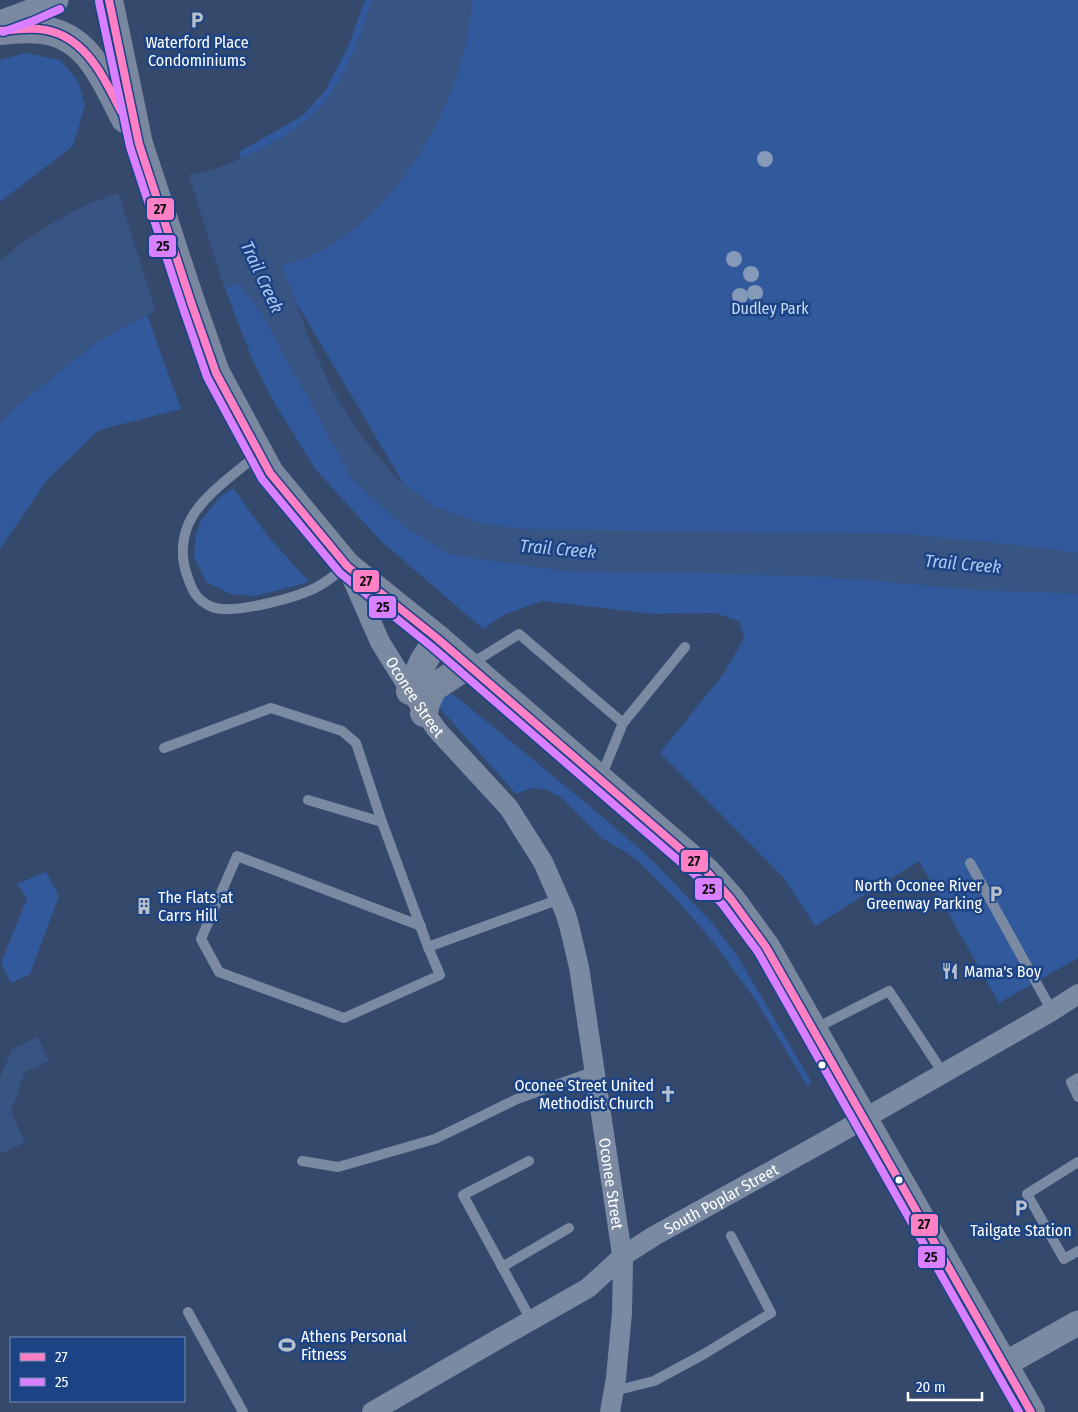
<svg xmlns="http://www.w3.org/2000/svg" width="1078" height="1412" font-family="'Fira Sans Condensed',sans-serif">
<style>
.green{fill:#31599b}
.water{fill:#385483}
.pier{fill:#34496c}
.lines{fill:none;stroke-linecap:round;stroke-linejoin:round}
.service{stroke:#7a8aa2;stroke-width:10}
.minor{stroke:#7a8aa2;stroke-width:20}
.tertiary{stroke:#7a8aa2;stroke-width:25}
.primary{stroke:#79889f;stroke-width:28}
.bus-1-casing{stroke:#1c4384;stroke-width:11}
.bus-2-casing{stroke:#1c4384;stroke-width:11}
.bus-1{stroke:#ff80c5;stroke-width:8}
.bus-2{stroke:#d880ff;stroke-width:8}
.tree{fill:#8599b9}
.bus-dot{fill:#fff;stroke:#1c4384;stroke-width:2}
.labels{text-anchor:middle;stroke-width:5;stroke-linejoin:round;paint-order:stroke}
.poi-label{font-size:16px;fill:#fff;stroke:#1c4384;text-anchor:start}
.park-label{font-size:16px;fill:#c7daf8;stroke:#1c4384}
.street-label{font-size:16px;fill:#fff;stroke:#1c4384}
.water-label{font-size:18px;font-style:italic;fill:#aec9f2;stroke:#1c4384}
.line-badge{stroke:#1c4384;stroke-width:2}
.pale-badge-label{font-size:14px;text-anchor:middle;font-weight:bold;fill:#111}
</style>
<rect width="100%" height="100%" fill="#34496c"/>
<g class="green">
<path d="M365,0H1078V958L999,1003L919,861L815,926L784,878L660,753L724,673L744,638L739,621L715,613L653,614L543,601L505,614L483,629L381,541L316,470L275,404L253,361L235,315L225,288L239,283L263,315L295,375L449,554L571,572L421,513L275,267L239,152L302,116L325,91L348,47Z"/>
<path d="M26,53L60,60L78,81L85,105L73,146L0,202V60Z"/>
<path d="M147,315L181,409L99,430L47,480L0,549V423L15,407L98,341Z"/>
<path d="M233,488L267,535L309,582L256,596L231,594L206,582L194,557L196,534L201,521L210,509L221,496Z"/>
<path d="M453,694L603,817L653,861L714,925L738,957L812,1083L807,1086L757,1002L714,943L679,902L638,861L626,852L603,839L561,797L547,790L534,788L520,792L516,794L438,706L443,696Z"/>
<path d="M46,872L59,896L30,974L11,983L1,963L27,898L17,884Z"/>
</g>
<g class="water">
<path d="M372,0H472C472,9 470,18 469,26C459,99 409,188 350,232C338,241 325,250 311,256C302,260 292,262 282,265L309,338L331,388L360,434L396,478L434,506L479,523L523,529L904,534L1027,546L1078,553V594L975,590L826,577L695,573L571,572L449,554L402,525L352,479L263,315L239,283L147,315L98,341L15,407L0,423V260C29,237 66,212 101,199C123,191 147,184 170,179C182,175 195,174 207,171C237,162 265,149 290,132C304,122 321,109 331,94C350,66 362,32 372,0Z"/>
<path d="M38,1037L49,1061L25,1072L11,1111L25,1143L0,1154V1078L12,1049Z"/>
</g>
<path class="pier" d="M188,172L225,291L157,315L118,192L170,176Z"/>
<g class="lines">
<g class="service">
<path d="M258,454C236,473 206,493 192,517C182,534 180,556 187,575C192,590 196,600 212,607C232,615 295,598 315,588C326,583 336,574 346,567"/>
<path d="M469,665L519,634L623,723"/>
<path d="M164,748L271,708L342,731L356,743L382,822L428,947L560,899"/>
<path d="M601,777L623,723L685,647"/>
<path d="M308,800L382,822"/>
<path d="M970,863L1052,1011"/>
<path d="M421,926L237,856L201,939L219,972L344,1018L440,975L428,947"/>
<path d="M814,1029L889,991L943,1073"/>
<path d="M1078,1078L1071,1082L1078,1097"/>
<path d="M302,1161L338,1167L435,1139L517,1099L595,1071"/>
<path d="M529,1161L463,1195L531,1320"/>
<path d="M1078,1162L1027,1194L1064,1259L1078,1251"/>
<path d="M502,1267L569,1228"/>
<path d="M188,1312L243,1412"/>
<path d="M614,1391L654,1381L704,1354L771,1313L731,1236"/>
</g>
<g class="minor">
<path id="s1" d="M348,569L380,642L413,695L437,730L509,808L543,862L565,912L569,925L579,967L623,1261L622,1313L616,1378L610,1412"/>
<path id="s2" d="M372,1412L500,1338L588,1288L623,1256L654,1236L827,1140L1052,1011L1078,994"/>
</g>
<g class="tertiary">
<path d="M0,23L30,12L56,0"/>
<path d="M1005,1364L1078,1323"/>
</g>
<g class="primary">
<path d="M109,0L139,144L192,305L216,373L270,473L347,566L438,639L707,872L731,899L766,947L1031,1412"/>
<path d="M0,31C14,30 28,28 42,30C89,35 106,83 125,119"/>
<path d="M410,691L424,660L438,639"/>
<path d="M424,713L426,703L433,688L468,665"/>
</g>
<g class="bus-1-casing">
<g id="bus-1">
<path d="M109,0L139,144L192,305L216,373L270,473L347,566L438,639L707,872L731,899L766,947L1031,1412"/>
<path d="M0,31C13,30 26,28 39,29C84,33 103,76 121,111"/>
</g>
</g>
<g class="bus-2-casing">
<g id="bus-2">
<path d="M99,2L130,147L183,308L207,377L262,479L340,573L432,647L700,879L723,905L758,952L1019,1412"/>
<path d="M3,32L33,21L60,9"/>
</g>
</g>
<use href="#bus-1" class="bus-1"/>
<use href="#bus-2" class="bus-2"/>
</g>
<g class="tree">
<circle cx="765" cy="159" r="8"/>
<circle cx="734" cy="259" r="8"/>
<circle cx="751" cy="274" r="8"/>
<circle cx="755" cy="293" r="8"/>
<circle cx="740" cy="296" r="8"/>
</g>
<defs>
<g id="parking-bare" transform="scale(1.35)"><path d="M-3.5-5.5H1a3.5 3.5 0 0 1 0 7H-1V5.5H-3.5ZM-1-3.4V-.6H.8a1.4 1.4 0 0 0 0-2.8Z" fill="#b8bfcc" stroke="#1c4384" stroke-width="2.5" paint-order="stroke"/></g>
<g id="building-bare" transform="scale(1.35)"><path d="M-4-6H4V6H1V3H-1V6H-4ZM-2.5-4.3h1.7v1.8h-1.7ZM.8-4.3h1.7v1.8H.8ZM-2.5-1h1.7V.8h-1.7ZM.8-1h1.7V.8H.8Z" fill="#b8bfcc" stroke="#1c4384" stroke-width="2.5" paint-order="stroke"/></g>
<g id="restaurant-bare" transform="scale(1.35)"><path d="M-5-6h1v4h1v-4h1v4h1v-4h1v5L-1.5 .5V6h-2V.5L-5-1ZM5-6V6H3V1.5H1.5Q1.5-4 5-6Z" fill="#b8bfcc" stroke="#1c4384" stroke-width="2.5" paint-order="stroke"/></g>
<g id="church-bare" transform="scale(1.35)"><path d="M-1.2-6h2.4v3.5h3.3v2.4h-3.3V6h-2.4V-.1h-3.3v-2.4h3.3Z" fill="#b8bfcc" stroke="#1c4384" stroke-width="2.5" paint-order="stroke"/></g>
<g id="stadium-bare" transform="scale(1.35)"><path d="M0-5a6.5 5 0 1 0 0 10a6.5 5 0 1 0 0-10ZM-3.5-1.8h7v3.6h-7Z" fill="#b8bfcc" stroke="#1c4384" stroke-width="2.5" paint-order="stroke"/></g>
</defs>
<g fill-rule="evenodd">
<use href="#parking-bare" x="197" y="20"/>
<use href="#parking-bare" x="996" y="894"/>
<use href="#building-bare" x="144" y="906"/>
<use href="#restaurant-bare" x="950" y="971"/>
<use href="#church-bare" x="668" y="1094"/>
<use href="#parking-bare" x="1021" y="1208"/>
<use href="#stadium-bare" x="287" y="1345"/>
</g>
<g class="bus-dot">
<circle cx="822" cy="1065" r="4.5"/>
<circle cx="899" cy="1180" r="4.5"/>
</g>
<g class="labels">
<g class="poi-label">
<text x="197" y="48" text-anchor="middle">Waterford Place<tspan x="197" dy="18">Condominiums</tspan></text>
<text x="982" y="891" text-anchor="end">North Oconee River<tspan x="982" dy="18">Greenway Parking</tspan></text>
<text x="158" y="903">The Flats at<tspan x="158" dy="18">Carrs Hill</tspan></text>
<text x="964" y="977">Mama's Boy</text>
<text x="654" y="1091" text-anchor="end">Oconee Street United<tspan x="654" dy="18">Methodist Church</tspan></text>
<text x="1021" y="1236" text-anchor="middle">Tailgate Station</text>
<text x="301" y="1342">Athens Personal<tspan x="301" dy="18">Fitness</tspan></text>
</g>
<g class="park-label">
<text x="770" y="314">Dudley Park</text>
</g>
<g class="street-label">
<text dy="6" stroke="none"><textPath href="#s1" startOffset="145">Oconee Street</textPath></text>
<text dy="6" stroke="none"><textPath href="#s1" startOffset="685">Oconee Street</textPath></text>
<text dy="6" stroke="none"><textPath href="#s2" startOffset="410">South Poplar Street</textPath></text>
</g>
<g class="water-label">
<text transform="translate(262 277) rotate(65)" y="6">Trail Creek</text>
<text transform="translate(558 549) rotate(5)" y="6">Trail Creek</text>
<text transform="translate(963 564) rotate(5)" y="6">Trail Creek</text>
</g>
</g>
<g class="line-badge">
<rect x="146" y="197" width="29" height="24" rx="5" fill="#ff80c5"/>
<rect x="148" y="234" width="29" height="24" rx="5" fill="#d880ff"/>
<rect x="352" y="569" width="28" height="24" rx="5" fill="#ff80c5"/>
<rect x="368" y="595" width="29" height="24" rx="5" fill="#d880ff"/>
<rect x="680" y="849" width="29" height="24" rx="5" fill="#ff80c5"/>
<rect x="694" y="877" width="29" height="24" rx="5" fill="#d880ff"/>
<rect x="910" y="1213" width="29" height="24" rx="5" fill="#ff80c5"/>
<rect x="917" y="1245" width="29" height="24" rx="5" fill="#d880ff"/>
</g>
<g class="pale-badge-label">
<text x="160" y="214">27</text>
<text x="163" y="251">25</text>
<text x="366" y="586">27</text>
<text x="383" y="612">25</text>
<text x="694" y="866">27</text>
<text x="709" y="894">25</text>
<text x="924" y="1229">27</text>
<text x="931" y="1262">25</text>
</g>
<rect x="10" y="1337" width="175" height="65" fill="#1c4384" stroke="#778eb5"/>
<rect x="20" y="1353" width="25" height="8" fill="#ff80c5" stroke="#778eb5"/>
<text x="55" y="1362" font-size="15" fill="#ffffff">27</text>
<rect x="20" y="1378" width="25" height="8" fill="#d880ff" stroke="#778eb5"/>
<text x="55" y="1387" font-size="15" fill="#ffffff">25</text>
<path d="M908 1392v8h74v-8" fill="none" stroke="#ffffff" stroke-width="2.5"/>
<text x="916" y="1392" font-size="15" fill="#ffffff" stroke="#1c4384" stroke-width="4" paint-order="stroke">20 m</text>
</svg>
